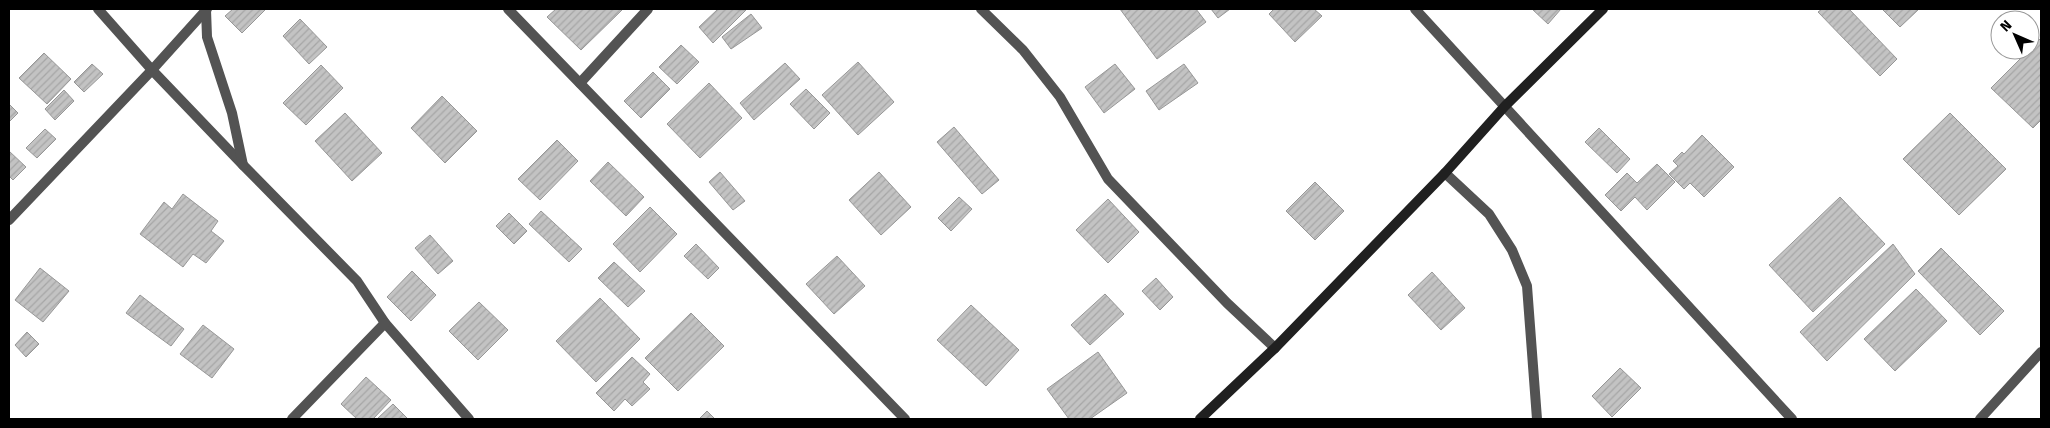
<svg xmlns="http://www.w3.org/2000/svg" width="2050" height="428" font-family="'Fira Sans',sans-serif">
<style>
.building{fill:url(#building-hatch);stroke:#979797}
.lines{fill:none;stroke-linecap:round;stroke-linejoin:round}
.minor{stroke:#535353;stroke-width:10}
.tertiary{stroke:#535353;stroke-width:10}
.secondary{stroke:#202020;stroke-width:10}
</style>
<defs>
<pattern id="building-hatch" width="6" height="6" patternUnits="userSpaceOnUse" patternTransform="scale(1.25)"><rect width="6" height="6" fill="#c3c3c3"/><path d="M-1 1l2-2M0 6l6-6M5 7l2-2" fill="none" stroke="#a6a6a6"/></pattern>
</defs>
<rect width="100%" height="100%" fill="#fff"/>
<g class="building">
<path d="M233,9H266L242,33L225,16Z"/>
<path d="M556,9H623L581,50L547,17Z"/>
<path d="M718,9L746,10L713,43L699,27Z"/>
<path d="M1120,9H1196L1206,22L1157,59Z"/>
<path d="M1211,9H1230L1218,18Z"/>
<path d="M1274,9H1314L1322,16L1295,42L1269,14Z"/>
<path d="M1532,9H1561L1548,24Z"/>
<path d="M1822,9H1849L1897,59L1880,76L1818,12Z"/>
<path d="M1882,9H1919L1900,27Z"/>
<path d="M751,14L762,28L731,49L722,37Z"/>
<path d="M300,19L327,47L309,64L283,36Z"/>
<path d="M2041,38V120L2033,128L1991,88Z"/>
<path d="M681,45L699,62L677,84L659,67Z"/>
<path d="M44,53L71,79L47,104L19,78Z"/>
<path d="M858,62L894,102L858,135L822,95Z"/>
<path d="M785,63L800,79L754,120L740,103Z"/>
<path d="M92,64L103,74L84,92L74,82Z"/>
<path d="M1115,64L1135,89L1104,113L1085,87Z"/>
<path d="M1184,64L1198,83L1159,110L1146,91Z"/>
<path d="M321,65L343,88L306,125L283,103Z"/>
<path d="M653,72L670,89L641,118L624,101Z"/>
<path d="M709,83L742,118L700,158L667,124Z"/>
<path d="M806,89L830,113L814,129L790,104Z"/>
<path d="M64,90L74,101L55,120L45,109Z"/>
<path d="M442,96L477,131L445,163L411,128Z"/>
<path d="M9,104L18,113L9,122Z"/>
<path d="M345,113L382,153L352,181L315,141Z"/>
<path d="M1950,113L2006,169L1959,215L1903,159Z"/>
<path d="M954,127L999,180L982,194L937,142Z"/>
<path d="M1599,128L1630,159L1617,173L1585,142Z"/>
<path d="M45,129L56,139L37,158L26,148Z"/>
<path d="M1702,135L1734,167L1704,197L1690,183L1684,189L1669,174L1678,166L1673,161L1682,152L1684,154Z"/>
<path d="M557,140L578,161L540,200L518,179Z"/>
<path d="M9,151L26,167L13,180L9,176Z"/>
<path d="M608,162L644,197L626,216L590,181Z"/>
<path d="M1657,164L1675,182L1647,210L1635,197L1621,211L1605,195L1627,173L1637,183Z"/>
<path d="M720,172L745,201L733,210L709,182Z"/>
<path d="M879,172L911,207L881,235L849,200Z"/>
<path d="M1315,182L1344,211L1315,240L1286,211Z"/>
<path d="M183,194L218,221L211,231L224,241L206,263L193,254L183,267L140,234L164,202L172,209Z"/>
<path d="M959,197L972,209L951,231L938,218Z"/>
<path d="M1840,197L1885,244L1813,312L1769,265Z"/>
<path d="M1108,199L1139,232L1108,263L1076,230Z"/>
<path d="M650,207L677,234L640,272L613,244Z"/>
<path d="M541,211L582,249L569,262L529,224Z"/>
<path d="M509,213L527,231L514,244L496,226Z"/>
<path d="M430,235L453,261L438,274L415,248Z"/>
<path d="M696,244L719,268L708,279L684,256Z"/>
<path d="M1893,244L1915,274L1827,361L1800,332Z"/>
<path d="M1941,248L2004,311L1980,335L1918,271Z"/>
<path d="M837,256L865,286L834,314L806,284Z"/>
<path d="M614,262L645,291L628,307L598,278Z"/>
<path d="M40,268L69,291L43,322L15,300Z"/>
<path d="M412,271L436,295L411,321L387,297Z"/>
<path d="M1432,272L1465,308L1441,330L1408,295Z"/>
<path d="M1156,278L1173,297L1160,310L1142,291Z"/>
<path d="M1916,289L1947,321L1895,371L1864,339Z"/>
<path d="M1105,294L1124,314L1090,345L1071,325Z"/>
<path d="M140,295L184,329L171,346L126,313Z"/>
<path d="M600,298L640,339L596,382L556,341Z"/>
<path d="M479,302L508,330L478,360L449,331Z"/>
<path d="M971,305L1019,350L986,386L937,340Z"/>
<path d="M691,313L724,346L678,391L645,358Z"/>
<path d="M203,325L234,349L212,378L180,354Z"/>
<path d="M27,332L39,344L26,357L15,345Z"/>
<path d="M1098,352L1127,393L1090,419H1069L1047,389Z"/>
<path d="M632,357L650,374L643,382L650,389L632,406L625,399L614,411L596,393Z"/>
<path d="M1620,368L1641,388L1612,417L1592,396Z"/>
<path d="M366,377L391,400L373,419H357L341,404Z"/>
<path d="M393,404L408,419H377Z"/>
<path d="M707,411L715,419H699Z"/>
</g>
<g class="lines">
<g class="minor">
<path d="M98,9L152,70L243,165L357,281L385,323L469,419"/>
<path d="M508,9L905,419"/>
<path d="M1415,9L1792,419"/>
<path d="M206,10L207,37L232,113L243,165"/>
<path d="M580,83L648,9"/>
<path d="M1445,173L1489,214L1512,250L1527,286L1537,419"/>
<path d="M9,220L152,70L207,9"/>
<path d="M292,419L385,323"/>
<path d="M1980,419L2041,352"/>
</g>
<path class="tertiary" d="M981,9L1023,50L1060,97L1108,179L1227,303L1275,348"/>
<path class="secondary" d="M1200,419L1275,348L1445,173L1505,106L1603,9"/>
</g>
<rect width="2050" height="428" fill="none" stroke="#000000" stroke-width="20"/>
<g transform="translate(2015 35) rotate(315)"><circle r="24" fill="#ffffff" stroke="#999999"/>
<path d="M0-4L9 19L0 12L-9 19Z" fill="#000000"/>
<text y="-8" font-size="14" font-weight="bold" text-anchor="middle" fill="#000000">N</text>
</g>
</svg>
